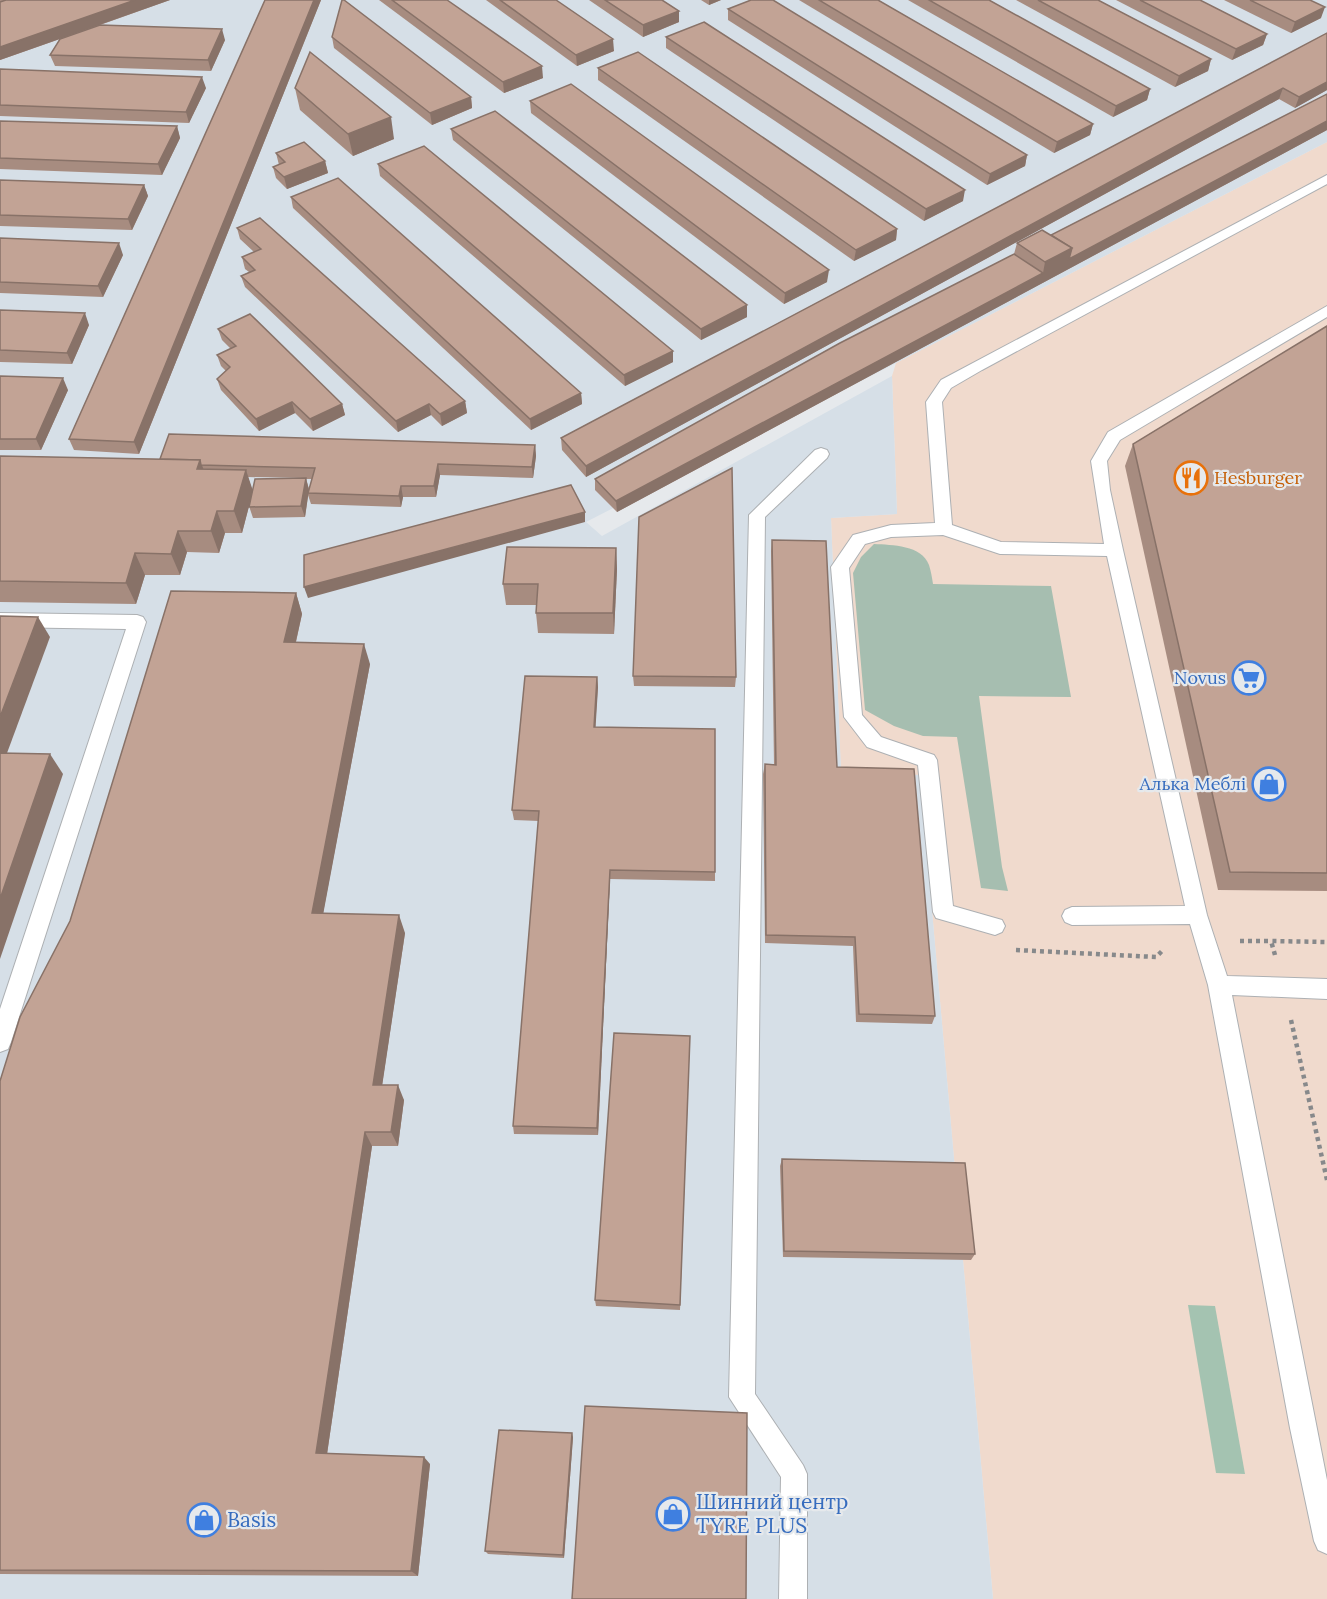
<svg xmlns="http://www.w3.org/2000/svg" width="1327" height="1599" font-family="Lora,serif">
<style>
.commercial{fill:#f0dacd}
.built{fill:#d6dfe7}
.green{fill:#a6beb0}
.forest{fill:#a4c3b1}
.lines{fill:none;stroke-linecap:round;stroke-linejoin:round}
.service-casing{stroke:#adb0b3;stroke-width:2}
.path{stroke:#87898b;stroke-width:4.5;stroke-dasharray:4 4;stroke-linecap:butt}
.service{fill:#fff;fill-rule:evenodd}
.wall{fill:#a78c80;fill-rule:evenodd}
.shaded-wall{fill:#887268}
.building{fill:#c2a395;stroke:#887268;stroke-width:1.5}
.labels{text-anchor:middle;stroke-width:4.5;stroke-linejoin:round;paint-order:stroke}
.food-label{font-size:18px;fill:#c56008;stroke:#e6e9ec;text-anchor:start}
.shop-label{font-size:18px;fill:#366cbe;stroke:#e6e9ec;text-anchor:end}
.near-shop-label{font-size:21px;fill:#366cbe;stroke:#e6e9ec;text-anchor:start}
</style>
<rect width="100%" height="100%" fill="#e6e9ec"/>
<path class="commercial" d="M1327,142V1599H993L920,775L841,774L831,518L897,514L892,376L896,363Z"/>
<path class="built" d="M0,0H1327V142L586,522L602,536L892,376L897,514L831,518L841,773L920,775L993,1599H0Z"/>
<path class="green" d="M874,544C892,545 922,545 929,565C931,571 932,578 933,584L1051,586L1071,697L979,696L1002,867L1008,891L981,888L957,737L923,736L894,726L865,710L853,573L861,557Z"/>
<path class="forest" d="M1188,1305L1215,1306L1245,1474L1216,1473Z"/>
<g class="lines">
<g class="service-casing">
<g id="service">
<path d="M1327,175V184L982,370L951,388L942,402L952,525L1001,542L1104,544L1091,461L1108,432L1327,306V317L1120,440L1107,461L1110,490L1123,550L1207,915L1227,976L1327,979V999L1232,995L1327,1480V1554L1318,1550L1314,1541L1290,1428L1208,985L1190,924L1072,925L1065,922L1062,916L1065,910L1072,907L1185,906L1107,556L1000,554L943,535L891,537L865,544L849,568L862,715L881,737L934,755L937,760L953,906L1002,920L1005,926L1002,932L995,935L936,918L933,912L918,765L867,747L844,717L831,567L853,535L891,525L935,523L926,402L941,380Z"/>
<path d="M821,448L827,450L829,454L827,458L765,517L755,1394L803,1465L807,1474V1599H779L781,1477L729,1397L749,515L815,450Z"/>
<path d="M0,613L137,615L143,617L146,622L11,1042L8,1049L0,1052V1009L126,629L0,627Z"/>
</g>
</g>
<g class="path">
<path d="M1240,941H1271"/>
<path d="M1016,950L1156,957L1164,949"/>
<path d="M1275,955L1271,941L1327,942"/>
<path d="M1291,1020L1327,1180"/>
</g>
<use href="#service" class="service"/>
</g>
<g class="wall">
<path d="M0,0H170L72,35L225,40L211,71L55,66L50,55L60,39L0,60Z"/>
<path d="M265,0H321L139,454L74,450L69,439Z"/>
<path d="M379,0H447L543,78L504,93Z"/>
<path d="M486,0H556L614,51L577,66Z"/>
<path d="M589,0H662L679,11V22L643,37Z"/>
<path d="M701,0H721L709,5Z"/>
<path d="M799,0H878L1093,124L1090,135L1054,153Z"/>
<path d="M908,0H989L1150,89L1147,100L1113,117Z"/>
<path d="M1016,0H1098L1211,59L1208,71L1175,87Z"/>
<path d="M1116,0H1200L1267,34L1263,45L1232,60Z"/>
<path d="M1224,0H1310L1321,18L1291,33Z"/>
<path d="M728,9L1027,155L1025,166L987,185L728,20Z"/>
<path d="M1327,33V90L1295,108L1279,99L586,477L562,450L561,438Z"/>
<path d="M332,37L471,97L472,108L432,125L334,48Z"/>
<path d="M666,37L963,201L924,221L666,48Z"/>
<path d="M598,68L897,229L896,240L854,261L598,80Z"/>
<path d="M0,69L206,88L189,123L0,116Z"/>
<path d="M295,88L394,139L353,156L300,110Z"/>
<path d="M1327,94V130L617,512L595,490V479L1014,254L1017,243L1051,235Z"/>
<path d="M530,101L827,282L784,304L531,113Z"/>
<path d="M0,121L177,126L180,138L162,175L0,169Z"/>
<path d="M451,129L747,305V317L701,340L453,140Z"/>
<path d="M276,153L325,161L328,173L287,189L276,178L273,167L279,165Z"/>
<path d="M378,164L673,351V362L625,386L380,176Z"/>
<path d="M0,180L144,185L148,196L132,230L0,226Z"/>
<path d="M291,197L581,393L582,404L531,430L293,208Z"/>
<path d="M237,228L465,401L467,413L442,426L431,415L398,432L245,287L241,276L249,272L245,269L242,257L254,252L240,239Z"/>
<path d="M0,238L123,255L103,297L0,293Z"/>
<path d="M0,310L89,325L72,364L0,362Z"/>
<path d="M1327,326V891L1218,890L1125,466L1133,444Z"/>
<path d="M218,329L342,404L345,415L313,431L295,413L259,431L221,390L217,379L226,371L221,366L217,355L231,349L222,340Z"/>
<path d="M0,376L68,390L41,450H0Z"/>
<path d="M535,445L536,456L533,478L440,475L436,497H403L401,507L311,504L308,495L305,517L253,518L249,506L242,533H225L219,553L187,552L180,575H145L136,604L0,602V456L160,459ZM248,477L305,478L252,490ZM306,479H312L309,489Z"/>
<path d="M772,540L837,767L935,1016L932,1024L856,1022L853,946L765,943L763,774L765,764L774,765L771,551Z"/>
<path d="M616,548L617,569L614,634L538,633L536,613V605H506L503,584Z"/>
<path d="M296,593L302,614L296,642L370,664L323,913L405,933L382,1085L404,1100L398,1146H372L327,1454L430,1464L418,1576L0,1574V1081Z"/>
<path d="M633,676L736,677L735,687L634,686Z"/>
<path d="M597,677L598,687L595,727L715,872V881L610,879L598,1135L514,1134L513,1126L539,821L514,820L512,810Z"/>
<path d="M690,1036L680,1310L596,1306L595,1300Z"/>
<path d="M782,1159L975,1254L971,1260L783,1257L780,1166Z"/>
<path d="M573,1437L564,1558L488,1554L485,1551Z"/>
</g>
<g class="shaded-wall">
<path d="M135,0H170L0,60V47Z"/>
<path d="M314,0H321L139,454L134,442Z"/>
<path d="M709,0H721L709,5Z"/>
<path d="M1325,7L1321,18L1291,33L1295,22Z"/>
<path d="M679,11V22L643,37V25Z"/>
<path d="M222,29L225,40L211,71L208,60Z"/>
<path d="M1267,34L1263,45L1232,60L1236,49Z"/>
<path d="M613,39L614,51L577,66L576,55Z"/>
<path d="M1211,59L1208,71L1175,87L1179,76Z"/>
<path d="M542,66L543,78L504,93L503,82Z"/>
<path d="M202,77L206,88L189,123L186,112Z"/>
<path d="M1327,82V90L1295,108L1299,97Z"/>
<path d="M1283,88L1279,99L586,477V466Z"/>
<path d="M1150,89L1147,100L1113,117L1116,106Z"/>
<path d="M471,97L472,108L432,125L430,113Z"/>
<path d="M391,117L394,139L353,156L348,134Z"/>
<path d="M1327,121V130L617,512L616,501L1043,273L1045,262L1072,248Z"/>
<path d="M1093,124L1090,135L1054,153L1057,142Z"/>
<path d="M177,126L180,138L162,175L158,164Z"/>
<path d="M1027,155L1025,166L987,185L990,174Z"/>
<path d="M325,161L328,173L287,189L284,177Z"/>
<path d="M144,185L148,196L132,230L128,219Z"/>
<path d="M965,190L963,201L924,221L926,209Z"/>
<path d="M897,229L896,240L854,261L856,250Z"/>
<path d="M119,243L123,255L103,297L98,286Z"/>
<path d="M829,270L827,282L784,304L785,293Z"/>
<path d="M747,305V317L701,340V329Z"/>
<path d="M85,313L89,325L72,364L67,353Z"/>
<path d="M673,351V362L625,386L624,375Z"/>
<path d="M63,378L68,390L41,450L36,439Z"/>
<path d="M581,393L582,404L531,430L530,419Z"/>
<path d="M465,401L467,413L442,426L440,414Z"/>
<path d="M292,402L295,413L259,431L256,419Z"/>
<path d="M342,404L345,415L313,431L310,419Z"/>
<path d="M429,404L431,415L398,432L396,421Z"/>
<path d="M535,445L536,456L533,478L532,467Z"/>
<path d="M200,460L208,481L197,469Z"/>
<path d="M438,464L440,475L436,497L434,486Z"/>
<path d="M246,470L253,491L242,533L234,511Z"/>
<path d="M306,478L309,490L305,517L301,506Z"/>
<path d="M401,486L403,497L401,507L399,496Z"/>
<path d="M217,511L225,533L219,553L211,531Z"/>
<path d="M585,512V522L308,598L304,587Z"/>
<path d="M178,531L187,552L180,575L171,554Z"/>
<path d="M616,548L617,569L614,634L613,613Z"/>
<path d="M135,553L145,575L136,604L126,583Z"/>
<path d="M296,593L302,614L291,663L284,642Z"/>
<path d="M38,617L50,637L0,772V717Z"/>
<path d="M364,644L370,664L320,931L312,913Z"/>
<path d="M597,677L598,687L595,737L594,727Z"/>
<path d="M50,754L63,774L0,959V899Z"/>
<path d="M610,870V879L598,1135L597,1128Z"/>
<path d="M399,915L405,933L380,1100L373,1085Z"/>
<path d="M398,1085L404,1100L398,1146L391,1132Z"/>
<path d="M365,1132L372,1146L326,1461L316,1453Z"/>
<path d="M572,1433L573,1437L564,1558L563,1555Z"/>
<path d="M424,1457L430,1464L418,1576L411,1571Z"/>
</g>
<g class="building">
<path d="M6,0H135L0,47V2Z"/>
<path d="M265,0H314L134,442L69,439Z"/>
<path d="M342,0H344L471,97L430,113L332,37Z"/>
<path d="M392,0H447L542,66L503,82Z"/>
<path d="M500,0H556L613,39L576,55Z"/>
<path d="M605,0H662L679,11L643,25Z"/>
<path d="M751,0H773L1027,155L990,174L728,9Z"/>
<path d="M819,0H878L1093,124L1057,142Z"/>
<path d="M929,0H989L1150,89L1116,106Z"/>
<path d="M1038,0H1098L1211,59L1179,76Z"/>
<path d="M1140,0H1200L1267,34L1236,49Z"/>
<path d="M1250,0H1310L1325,7L1295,22Z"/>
<path d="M704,22L965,190L926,209L666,37Z"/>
<path d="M100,25L222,29L208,60L50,55L60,39Z"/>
<path d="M1327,33V82L1299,97L1283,88L586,466L561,438Z"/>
<path d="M310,52L391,117L348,134L295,88Z"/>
<path d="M638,52L897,229L856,250L598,68Z"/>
<path d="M0,69L202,77L186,112L0,105Z"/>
<path d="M571,84L829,270L785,293L530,101Z"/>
<path d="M1327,94V121L1069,259L1072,248L1051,235Z"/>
<path d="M495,111L747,305L701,329L451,129Z"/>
<path d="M0,121L177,126L158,164L0,158Z"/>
<path d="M304,142L325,161L284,177L273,167L285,162L276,153Z"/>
<path d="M424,146L673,351L624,375L378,164Z"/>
<path d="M338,178L581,393L530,419L291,197Z"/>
<path d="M0,180L144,185L128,219L0,215Z"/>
<path d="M260,218L465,401L440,414L429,404L396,421L241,276L255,270L242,257L261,249L237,228Z"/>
<path d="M1042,230L1072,248L1045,262L1017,243Z"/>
<path d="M0,238L119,243L98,286L0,282Z"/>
<path d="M1014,254L1043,273L616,501L595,479L840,343Z"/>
<path d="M0,310L85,313L67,353L0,350Z"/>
<path d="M250,314L342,404L310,419L292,402L256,419L217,379L230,367L217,355L236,346L218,329Z"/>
<path d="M1327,326V873L1230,872L1133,444Z"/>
<path d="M0,376L63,378L36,439H0Z"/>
<path d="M169,434L535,445L532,467L438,464L434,486H401L399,496L308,493L315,468L201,465L200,460L160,459Z"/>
<path d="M0,456L200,460L197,469L246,470L234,511H217L211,531H178L171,554L135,553L126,583L0,581Z"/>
<path d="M732,468L736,677L633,676L639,517Z"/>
<path d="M306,478L301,506L249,507L255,479Z"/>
<path d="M571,485L585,512L304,587V555Z"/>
<path d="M772,540L826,541L837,767L914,769L935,1016L859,1014L855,937L766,935L765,764L776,765Z"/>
<path d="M507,547L616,548L613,613H536L538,584H503Z"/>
<path d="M171,591L296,593L284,642L364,644L312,913L399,915L373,1085H398L391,1132H365L316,1453L424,1457L411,1571L0,1570V1081L20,1017L70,921Z"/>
<path d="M0,616L38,617L0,717Z"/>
<path d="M525,676L597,677L594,727L715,729V872L610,870L597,1128L513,1126L539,811L512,810Z"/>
<path d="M0,753L50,754L0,899Z"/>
<path d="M614,1033L690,1036L680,1305L595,1300Z"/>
<path d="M782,1159L965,1163L975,1254L784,1251Z"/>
<path d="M585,1406L747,1413L746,1599H572Z"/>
<path d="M499,1430L572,1433L563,1555L485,1551Z"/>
</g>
<defs>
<g id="restaurant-ring" transform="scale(1.725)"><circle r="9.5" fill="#e6e9ec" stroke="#e8710a" stroke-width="1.5"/><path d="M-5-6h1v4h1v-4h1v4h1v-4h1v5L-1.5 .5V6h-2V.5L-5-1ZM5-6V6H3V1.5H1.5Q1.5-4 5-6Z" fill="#e8710a"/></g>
<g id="supermarket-ring" transform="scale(1.725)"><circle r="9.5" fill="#e6e9ec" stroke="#3f7fe0" stroke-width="1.5"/><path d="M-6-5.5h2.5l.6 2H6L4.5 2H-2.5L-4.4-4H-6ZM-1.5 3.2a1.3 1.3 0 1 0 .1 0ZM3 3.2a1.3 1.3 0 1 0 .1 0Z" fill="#3f7fe0"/></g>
<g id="shop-ring" transform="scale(1.725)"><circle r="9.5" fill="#e6e9ec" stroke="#3f7fe0" stroke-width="1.5"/><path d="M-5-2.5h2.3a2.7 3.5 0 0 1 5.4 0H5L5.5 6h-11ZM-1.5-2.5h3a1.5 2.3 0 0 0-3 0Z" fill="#3f7fe0"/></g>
</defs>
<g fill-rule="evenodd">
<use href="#restaurant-ring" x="1191" y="478"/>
<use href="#supermarket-ring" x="1249" y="678"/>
<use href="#shop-ring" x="1269" y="784"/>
<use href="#shop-ring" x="673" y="1514"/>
<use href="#shop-ring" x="204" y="1520"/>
</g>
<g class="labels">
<g class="food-label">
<text x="1214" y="484">Hesburger</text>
</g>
<g class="shop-label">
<text x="1226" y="684">Novus</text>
<text x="1246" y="790">Алька Меблі</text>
</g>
<g class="near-shop-label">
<text x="696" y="1509">Шинний центр<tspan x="696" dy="24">TYRE PLUS</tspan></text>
<text x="227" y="1527">Basis</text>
</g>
</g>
</svg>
